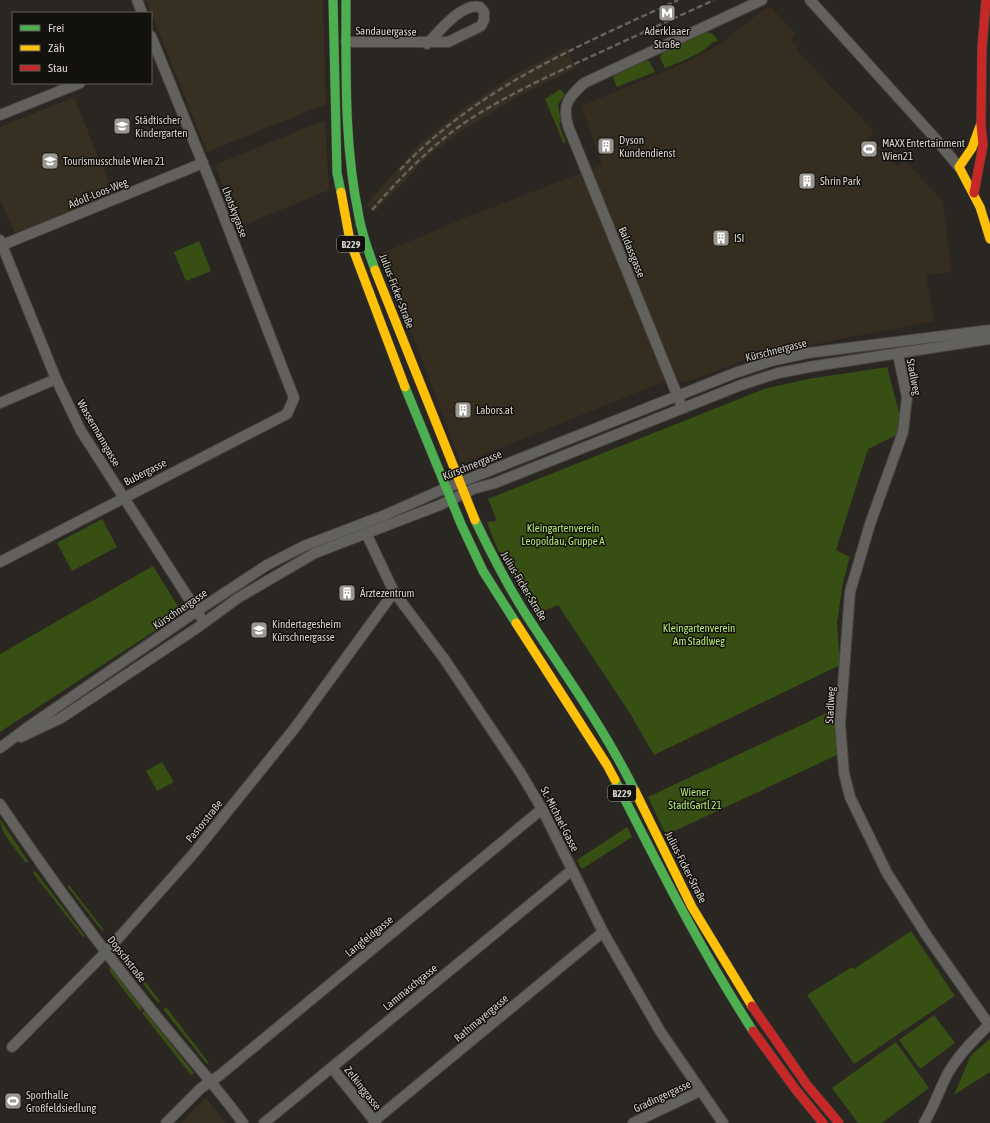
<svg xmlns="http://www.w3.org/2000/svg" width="990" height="1123" font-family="'Asap Condensed',sans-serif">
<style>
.built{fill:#372f21}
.industrial{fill:#352d1f}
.green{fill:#374f13}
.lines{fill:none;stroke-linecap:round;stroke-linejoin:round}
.street-casing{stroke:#45423e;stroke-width:12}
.fast-casing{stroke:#45423e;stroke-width:10}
.slow-casing{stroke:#45423e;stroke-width:10}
.jam-casing{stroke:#45423e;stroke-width:10}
.street{stroke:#63615d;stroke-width:10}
.fast{stroke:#4caf50;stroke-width:9}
.slow{stroke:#ffc107;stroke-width:9}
.jam{stroke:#c62828;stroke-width:9}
.rail{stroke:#66625f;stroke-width:2.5;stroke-dasharray:6 3;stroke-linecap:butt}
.labels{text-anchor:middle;stroke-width:3;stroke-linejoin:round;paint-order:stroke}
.shield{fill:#13110d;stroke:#9b9893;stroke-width:1}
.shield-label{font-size:10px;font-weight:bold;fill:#d5d2cc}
.street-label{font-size:11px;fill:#d5d2cc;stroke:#13110d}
.poi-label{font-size:11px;fill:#d5d2cc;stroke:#13110d;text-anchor:start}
.park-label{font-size:11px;fill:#b2ea73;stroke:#13110d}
</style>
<rect width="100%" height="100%" fill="#2a2622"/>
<g class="built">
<path d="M146,0H323L326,104L207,152Z"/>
<path d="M567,47L576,68L517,97L463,130L429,155L375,212L366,205L420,144L461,110L512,76Z"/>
<path d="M74,97L114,196L16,235L0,199V127Z"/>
<path d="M325,120L329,190L239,227L215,165Z"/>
<path d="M206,1098L226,1123H181L201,1102Z"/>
</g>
<path class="industrial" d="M772,8L795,34L790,39L798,47L796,50L874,131L869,137L898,167L905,161L943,201L952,272L926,275L934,321L755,356L690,381L658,384L461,464L382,253L467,217L602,165L581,106L689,61L720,44L764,9Z"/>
<g class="green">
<path d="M707,32L713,34L718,41L711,43C704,54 677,63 665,68L660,58L662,53Z"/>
<path d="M645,61H649L655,72L617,87L613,78L615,74Z"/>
<path d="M560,89L565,94L558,105L561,122L559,124L565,141L564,144L545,99Z"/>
<path d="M199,241L211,271L186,281L174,252Z"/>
<path d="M887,367L900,416L897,435L868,449L836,550L850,557L843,582L837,623L840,665L654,755L631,715L558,605L537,614C517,585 498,555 487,522L497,521L488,499L764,389L808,379Z"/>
<path d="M102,519L117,547L72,571L57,543Z"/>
<path d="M153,566L182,613L0,732V654Z"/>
<path d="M833,710L837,755L666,835L648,797Z"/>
<path d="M162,762L174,782L157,791L146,771Z"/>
<path d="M0,819L28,861L26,863C18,851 0,834 0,819Z"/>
<path d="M627,827L632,837L582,869L577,860Z"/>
<path d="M35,871L85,936L83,937L33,873Z"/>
<path d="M69,885L103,929V932L67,886Z"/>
<path d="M911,931L955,996L854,1064L807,995L852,967L854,969Z"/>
<path d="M122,956H125L160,1001L158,1003Z"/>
<path d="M111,967L141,1006L142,1010L140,1011L110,972L109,968Z"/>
<path d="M166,1007L209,1063L207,1064L163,1009Z"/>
<path d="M145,1011L194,1073L191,1075L142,1013Z"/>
<path d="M934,1015L955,1043L920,1069L899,1040Z"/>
<path d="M990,1039V1072L954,1095L971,1055Z"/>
<path d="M896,1042L929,1088L882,1123H858L832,1088Z"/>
</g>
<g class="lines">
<g class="street-casing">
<g id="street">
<path d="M137,0L142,13"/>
<path d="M810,0L934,137L959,167"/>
<path d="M346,42H448L481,26L484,20V12L480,7C462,2 439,32 427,44"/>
<path d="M0,115L80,83"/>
<path d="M0,240L56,379L81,431L200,616"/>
<path d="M0,246L203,163"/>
<path d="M898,355L907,397L903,432L870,524L850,592L840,724L844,773L850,797L887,873L927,936L990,1026"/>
<path d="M680,402L568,126C562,104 568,98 584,83L762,0"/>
<path d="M0,403L56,379"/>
<path d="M366,533L394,592L445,660L520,772L542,809L603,932L660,1031L723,1123"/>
<path d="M0,562L287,414L294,398L212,186L151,36"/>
<path d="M21,737L61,718L197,628L238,598L315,553L440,505L473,489L495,483L741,385L778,373L815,366L990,339"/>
<path d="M0,748L28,727L197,611L267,565L304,546L385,515L446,488L735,373L771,361L808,353L990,330"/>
<path d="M0,804C48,875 99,945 153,1012C183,1049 215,1085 243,1123"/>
<path d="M12,1047L106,952L194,853L294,729L394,592"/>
<path d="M332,1068L376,1123"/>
<path d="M374,1121L603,932"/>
<path d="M166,1123L201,1088L220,1075L542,809"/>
<path d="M264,1123L572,870"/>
<path d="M633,1123L700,1091"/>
<path d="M924,1123C934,1107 939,1090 948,1073C959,1054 974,1039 990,1024"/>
</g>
</g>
<g class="fast-casing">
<g id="fast">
<path d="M333,0L337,173L341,192"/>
<path d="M346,0C346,72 344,146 359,217C362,235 369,252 375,270"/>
<path d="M405,387L461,524L483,571L516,623"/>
<path d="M475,520C490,551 506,583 525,613C563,672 604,728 635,791"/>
<path d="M615,780C658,865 701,951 753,1031"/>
</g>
</g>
<g class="slow-casing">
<g id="slow">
<path d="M980,126L972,148L959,167L980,207L990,239"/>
<path d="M341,192L350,241L405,387"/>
<path d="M375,270L475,520"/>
<path d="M516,623L607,765L615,780"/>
<path d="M635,791L692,907L752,1006"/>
</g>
</g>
<g class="jam-casing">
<g id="jam">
<path d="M974,193L983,145L981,125L982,48L986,0"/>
<path d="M752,1006L807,1085L839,1123"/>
<path d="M753,1031L796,1090L823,1123"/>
</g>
</g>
<use href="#street" class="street"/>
<use href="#fast" class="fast"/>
<use href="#slow" class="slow"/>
<use href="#jam" class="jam"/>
<g class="rail">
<path d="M400,170C478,87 577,47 678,0"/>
<path d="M372,210C398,180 425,152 457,128C498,99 544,78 590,57C631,38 672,19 714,0"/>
</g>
</g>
<defs>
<g id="metro-square" transform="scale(0.9)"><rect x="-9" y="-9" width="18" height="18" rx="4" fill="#999690" stroke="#13110d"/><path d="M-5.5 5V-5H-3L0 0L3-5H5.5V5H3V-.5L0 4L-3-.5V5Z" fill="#fff"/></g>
<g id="school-square" transform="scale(0.9)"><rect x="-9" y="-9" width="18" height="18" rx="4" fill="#999690" stroke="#13110d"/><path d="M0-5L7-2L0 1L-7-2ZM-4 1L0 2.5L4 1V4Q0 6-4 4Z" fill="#fff"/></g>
<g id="building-square" transform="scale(0.9)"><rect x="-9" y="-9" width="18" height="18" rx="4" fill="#999690" stroke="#13110d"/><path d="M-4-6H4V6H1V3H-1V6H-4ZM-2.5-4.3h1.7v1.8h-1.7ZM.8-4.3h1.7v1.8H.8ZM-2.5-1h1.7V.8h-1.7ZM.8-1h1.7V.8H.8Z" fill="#fff"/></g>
<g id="stadium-square" transform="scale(0.9)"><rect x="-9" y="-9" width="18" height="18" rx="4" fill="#999690" stroke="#13110d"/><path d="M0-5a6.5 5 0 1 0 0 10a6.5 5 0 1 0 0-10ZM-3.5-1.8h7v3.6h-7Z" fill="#fff"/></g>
</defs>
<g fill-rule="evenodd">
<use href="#metro-square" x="667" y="13"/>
<use href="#school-square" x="122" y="126"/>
<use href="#building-square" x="606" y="146"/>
<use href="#stadium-square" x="869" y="149"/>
<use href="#school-square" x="50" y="161"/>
<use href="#building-square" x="807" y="181"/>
<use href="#building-square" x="721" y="238"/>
<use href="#building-square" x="463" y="410"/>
<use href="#building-square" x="347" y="593"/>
<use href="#school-square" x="259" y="630"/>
<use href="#stadium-square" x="13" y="1101"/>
</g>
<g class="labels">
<g class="shield">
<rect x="337" y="236" width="28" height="16" rx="3"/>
<rect x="608" y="785" width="28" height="16" rx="3"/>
</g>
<g class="shield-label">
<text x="351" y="248">B229</text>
<text x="622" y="797">B229</text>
</g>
<g class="street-label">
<text transform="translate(386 31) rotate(1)" y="4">Sandauergasse</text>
<text transform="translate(98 193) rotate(-22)" y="4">Adolf-Loos-Weg</text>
<text transform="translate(235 212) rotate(69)" y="4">Lhotskygasse</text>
<text transform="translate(632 252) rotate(68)" y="4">Baldassgasse</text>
<text transform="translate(397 291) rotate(69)" y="4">Julius-Ficker-Straße</text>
<text transform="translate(776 350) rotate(-14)" y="4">Kürschnergasse</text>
<text transform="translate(914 377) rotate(79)" y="4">Stadlweg</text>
<text transform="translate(99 433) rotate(60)" y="4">Wassermanngasse</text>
<text transform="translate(472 465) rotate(-22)" y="4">Kürschnergasse</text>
<text transform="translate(145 472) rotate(-27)" y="4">Bubergasse</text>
<text transform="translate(524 586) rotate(59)" y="4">Julius-Ficker-Straße</text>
<text transform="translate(180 609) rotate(-34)" y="4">Kürschnergasse</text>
<text transform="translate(830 705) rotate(-87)" y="4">Stadlweg</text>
<text transform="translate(560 819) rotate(63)" y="4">St.-Michael-Gasse</text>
<text transform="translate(204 821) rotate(-51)" y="4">Pastorstraße</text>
<text transform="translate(686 867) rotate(63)" y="4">Julius-Ficker-Straße</text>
<text transform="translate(369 936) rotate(-39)" y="4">Langfeldgasse</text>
<text transform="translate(127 959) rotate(52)" y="4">Dopschstraße</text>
<text transform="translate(410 987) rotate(-39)" y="4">Lammaschgasse</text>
<text transform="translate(481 1018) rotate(-40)" y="4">Rathmayergasse</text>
<text transform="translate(363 1088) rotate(52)" y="4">Zelkinggasse</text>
<text transform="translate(662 1096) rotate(-25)" y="4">Gradingergasse</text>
</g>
<g class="poi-label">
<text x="667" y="35" text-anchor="middle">Aderklaaer<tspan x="667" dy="13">Straße</tspan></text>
<text x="135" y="124">Städtischer<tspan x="135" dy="13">Kindergarten</tspan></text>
<text x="619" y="144">Dyson<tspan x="619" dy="13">Kundendienst</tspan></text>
<text x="882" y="147">MAXX Entertainment<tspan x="882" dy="13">Wien21</tspan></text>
<text x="63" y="165">Tourismusschule Wien 21</text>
<text x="820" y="185">Shrin Park</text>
<text x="734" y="242">ISI</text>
<text x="476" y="414">Labors.at</text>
<text x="360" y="597">Ärztezentrum</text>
<text x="272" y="628">Kindertagesheim<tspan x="272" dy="13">Kürschnergasse</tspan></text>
<text x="26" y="1099">Sporthalle<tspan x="26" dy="13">Großfeldsiedlung</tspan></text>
</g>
<g class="park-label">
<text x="563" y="532">Kleingartenverein<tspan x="563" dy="13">Leopoldau, Gruppe A</tspan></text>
<text x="699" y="632">Kleingartenverein<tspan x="699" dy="13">Am Stadlweg</tspan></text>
<text x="695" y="796">Wiener<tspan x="695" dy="13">StadtGartl 21</tspan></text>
</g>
</g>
<rect x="12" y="12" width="140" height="72" fill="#13110d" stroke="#615e59"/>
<rect x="20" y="25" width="20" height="6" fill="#4caf50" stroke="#615e59"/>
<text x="48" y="32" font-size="12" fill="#d5d2cc">Frei</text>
<rect x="20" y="45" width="20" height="6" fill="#ffc107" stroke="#615e59"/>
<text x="48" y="52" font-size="12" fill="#d5d2cc">Zäh</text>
<rect x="20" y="65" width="20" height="6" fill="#c62828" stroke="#615e59"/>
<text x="48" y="72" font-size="12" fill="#d5d2cc">Stau</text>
</svg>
